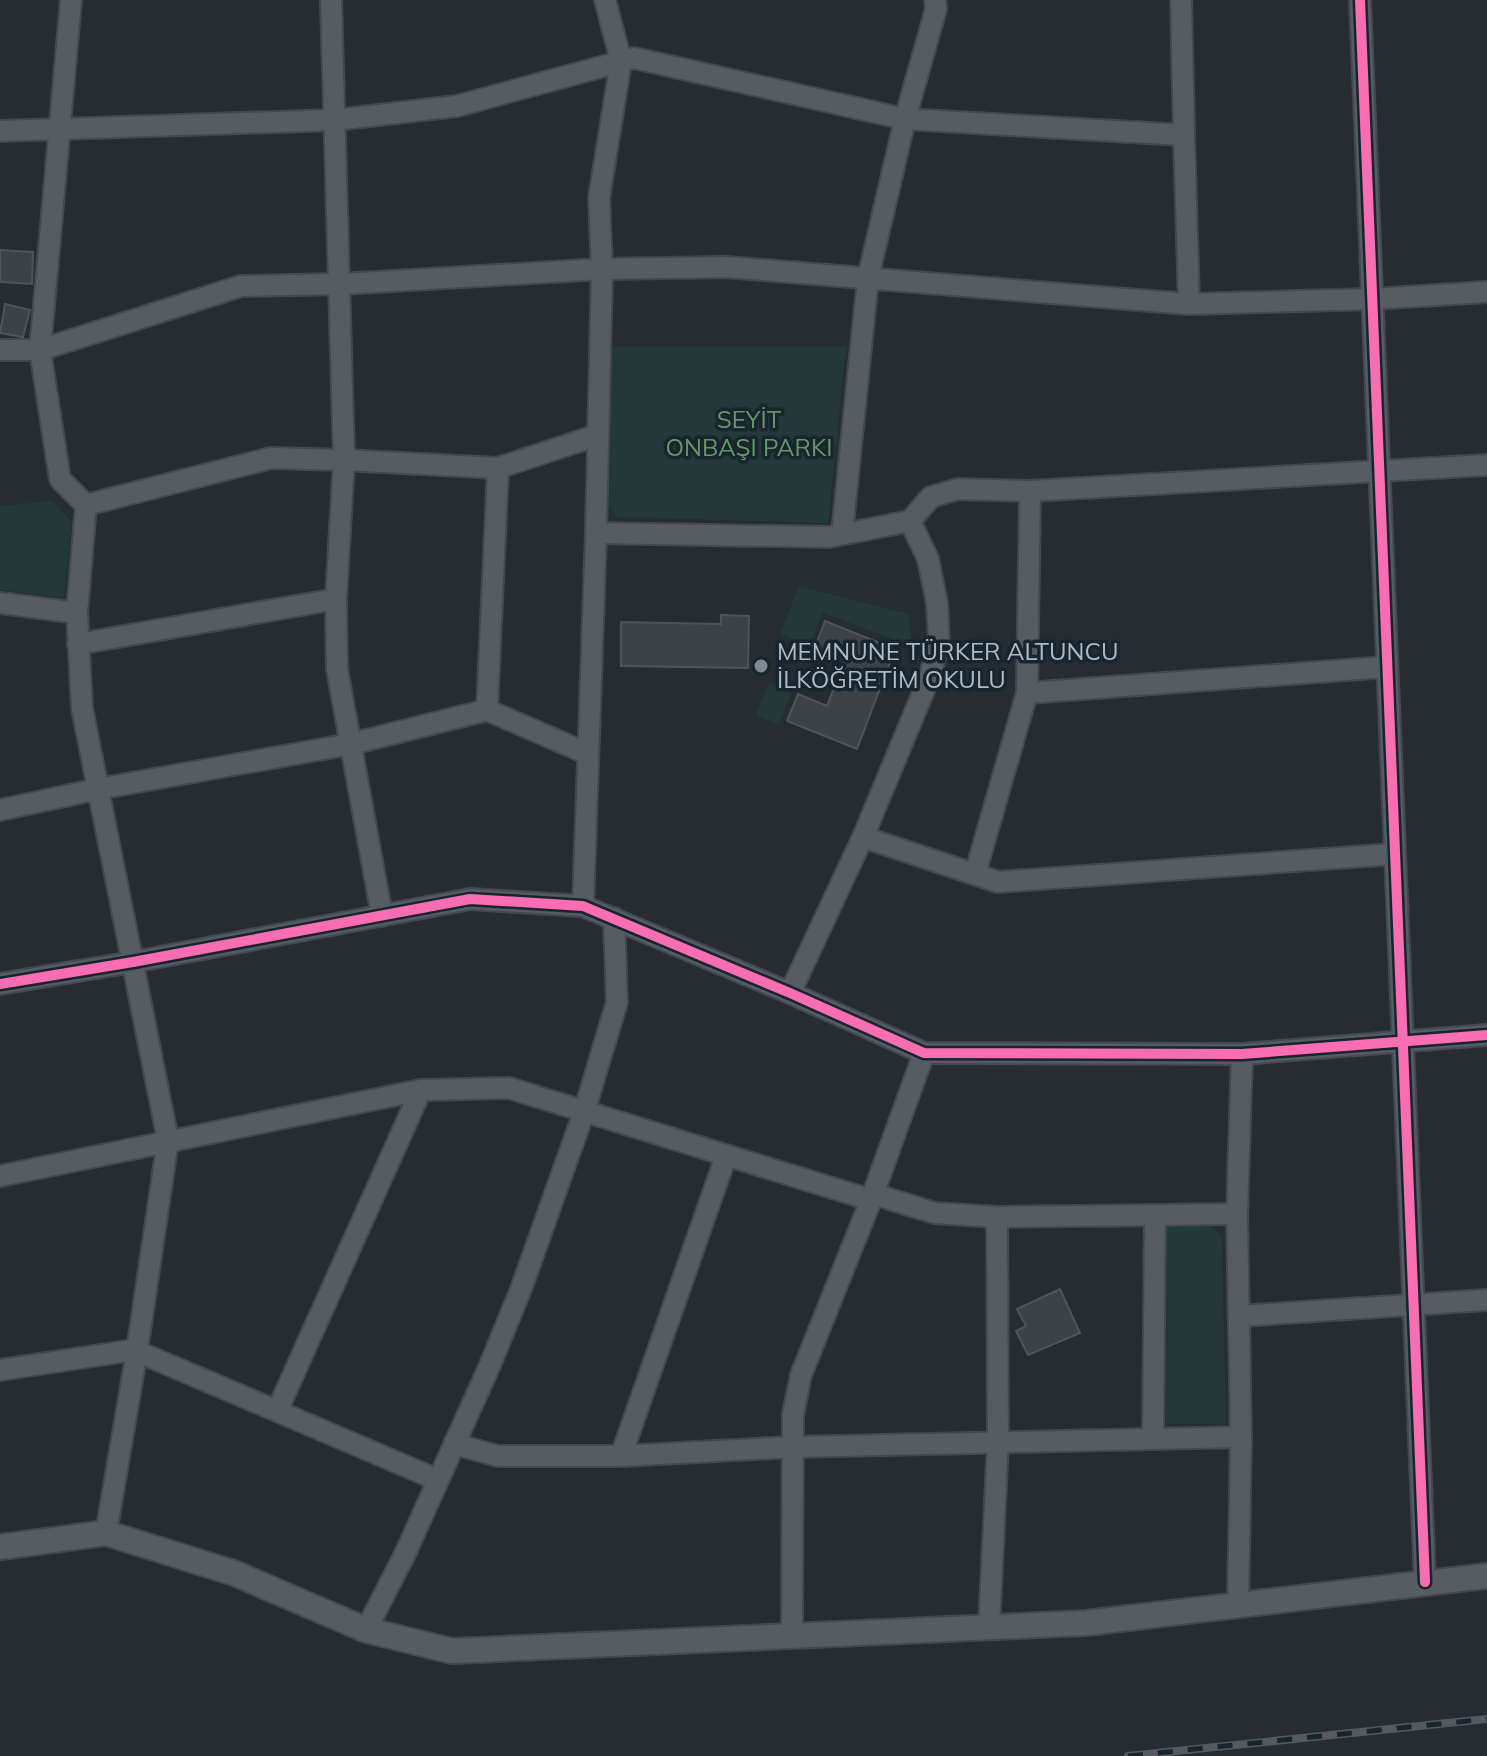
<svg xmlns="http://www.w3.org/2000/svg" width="1487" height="1756" font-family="Mulish,sans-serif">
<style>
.green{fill:#223839}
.building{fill:#3c4348;stroke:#4d555c;stroke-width:2}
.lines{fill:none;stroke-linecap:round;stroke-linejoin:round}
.minor-casing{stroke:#43494e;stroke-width:24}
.tertiary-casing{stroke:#43494e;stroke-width:28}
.minor{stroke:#555c62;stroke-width:20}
.tertiary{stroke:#555c62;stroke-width:24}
.rail-casing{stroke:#545a5f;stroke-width:8}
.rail{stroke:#19252e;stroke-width:5;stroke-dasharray:15;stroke-linecap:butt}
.cycleway-casing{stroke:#19252e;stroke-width:15}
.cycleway{stroke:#f96db3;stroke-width:10}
.poi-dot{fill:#7e8993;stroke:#19252e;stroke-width:3}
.labels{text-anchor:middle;stroke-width:7;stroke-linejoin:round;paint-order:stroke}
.park-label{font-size:24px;fill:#649868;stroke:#19252e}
.poi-label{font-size:24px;fill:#aebbc6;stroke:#19252e;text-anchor:start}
</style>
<rect width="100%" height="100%" fill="#252d33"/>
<g class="green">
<path d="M612,347H846L828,523L617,517L609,506Z"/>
<path d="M52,501L72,522L64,598L0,590V506Z"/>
<path d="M799,586L908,614L912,646L823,613L809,644L780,634Z"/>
<path d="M769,683L792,692L779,725L756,715Z"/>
<path d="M1210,1226L1222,1237L1226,1424H1166L1167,1227Z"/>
</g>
<g class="building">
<path d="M0,250L33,252L32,284L0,282Z"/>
<path d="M5,304L30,310L23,337L0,333Z"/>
<path d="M721,615L749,616L748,668L621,666V622L721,624Z"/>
<path d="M825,621L895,649L857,749L787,721L798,694L827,706L845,659L815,647Z"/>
<path d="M1060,1289L1080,1333L1028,1355L1016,1331L1026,1326L1017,1309Z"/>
</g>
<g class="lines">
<g class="minor-casing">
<g id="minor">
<path d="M1181,0L1184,135"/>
<path d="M1360,0L1425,1582"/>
<path d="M0,131L335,120L457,106L634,58L905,119L1184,135L1189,304"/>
<path d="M0,350H40L241,286L341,284L602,269L726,267L1189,304L1372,299L1487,292"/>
<path d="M86,505L271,458L344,460L331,0"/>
<path d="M596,533L829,537L910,521L931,497L958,489L1030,491"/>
<path d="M842,534L868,278L905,119L936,9L935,0"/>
<path d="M336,599L337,669L382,916"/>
<path d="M0,603L77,613L86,505L60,479L40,350L71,0"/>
<path d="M77,613L82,708L168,1140L137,1351L106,1533"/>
<path d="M78,644L336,599L344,460L498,468"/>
<path d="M1027,693L1387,667"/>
<path d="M487,710L498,468L598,435"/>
<path d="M0,810L98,789L351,744L487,710L586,753"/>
<path d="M863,837L930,676L939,642L937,603L928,559L910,521"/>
<path d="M975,874L1027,693L1030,491L1487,465"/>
<path d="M583,906L596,533L602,269L599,198L621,61L605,0"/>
<path d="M0,984L133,962L470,899L583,906L790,993L924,1053L1242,1054L1487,1035"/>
<path d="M790,993L863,837L998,882L1395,854"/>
<path d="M0,1176L421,1090"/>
<path d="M873,1194L935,1213L997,1217L1237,1214"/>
<path d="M1239,1316L1487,1300"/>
<path d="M0,1370L134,1350L438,1480"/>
<path d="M277,1411L421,1090L509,1088L871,1200"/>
<path d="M1153,1439L1155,1215"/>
<path d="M454,1444L498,1456H621L793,1447L1241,1437"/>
<path d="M621,1456L726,1156"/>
<path d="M1238,1605L1241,1437L1237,1214L1242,1054"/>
<path d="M989,1627L998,1442L997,1217"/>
<path d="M366,1630L405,1554L490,1365L521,1289L584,1112L617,1002L614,918"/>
<path d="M792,1634L793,1414L801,1375L871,1200L924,1053"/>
</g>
</g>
<g class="tertiary-casing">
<path id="tertiary" d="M0,1547L106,1533L234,1573L366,1630L452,1651L1086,1623L1487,1576"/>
</g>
<use href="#minor" class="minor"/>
<use href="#tertiary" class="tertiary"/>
<g class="rail-casing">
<path id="rail" d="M1128,1756L1487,1719"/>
</g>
<use href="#rail" class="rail"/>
<g class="cycleway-casing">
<g id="cycleway">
<path d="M1360,0L1425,1582"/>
<path d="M0,984L133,962L470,899L583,906L790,993L924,1053L1242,1054L1487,1035"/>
</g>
</g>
<use href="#cycleway" class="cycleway"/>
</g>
<circle class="poi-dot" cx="761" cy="666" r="8"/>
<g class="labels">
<g class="park-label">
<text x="749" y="428">SEYİT<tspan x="749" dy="28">ONBAŞI PARKI</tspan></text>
</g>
<g class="poi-label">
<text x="777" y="660">MEMNUNE TÜRKER ALTUNCU<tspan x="777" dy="28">İLKÖĞRETİM OKULU</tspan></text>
</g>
</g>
</svg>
